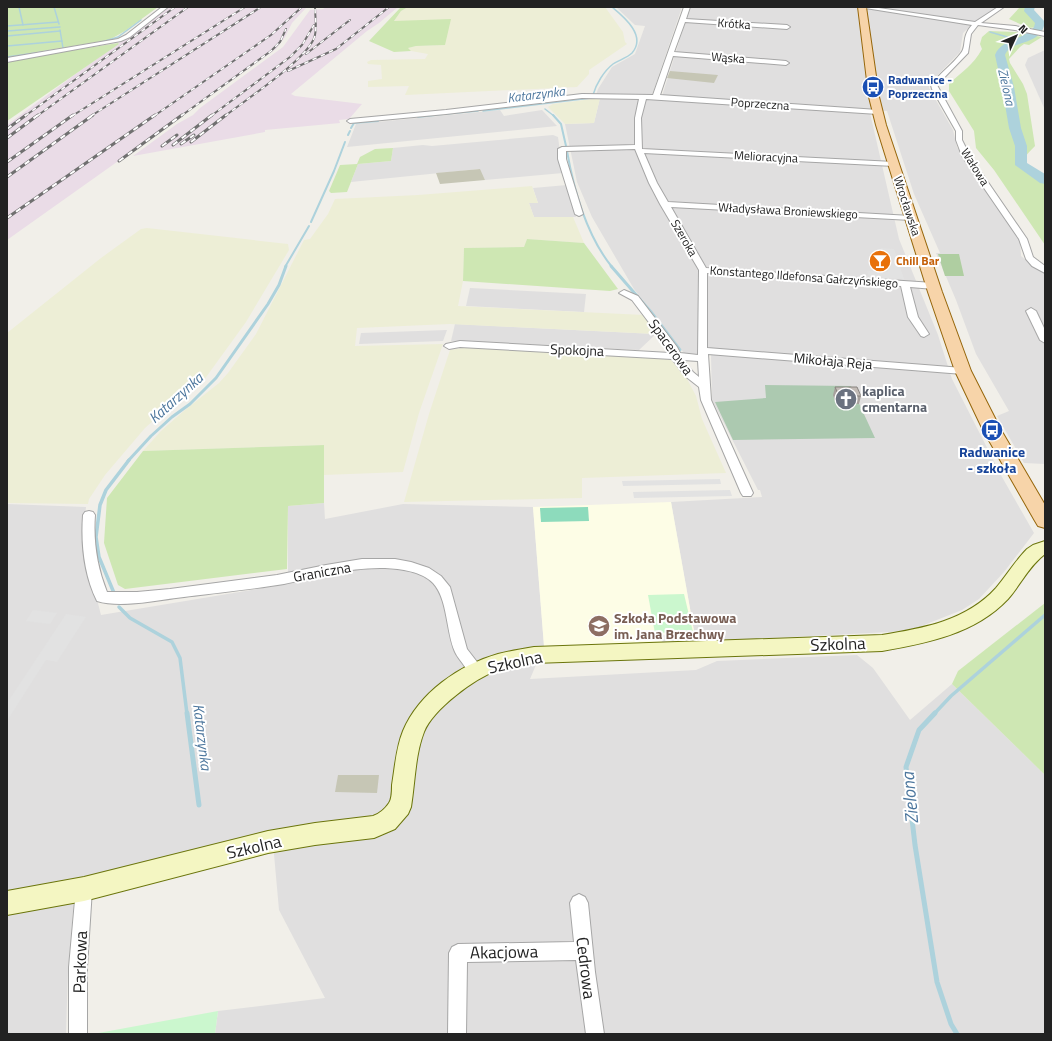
<svg xmlns="http://www.w3.org/2000/svg" width="1052" height="1041" font-family="'Titillium Web',sans-serif">
<style>
.residential{fill:#e0dfdf}
.industrial{fill:#eadce7}
.education{fill:#fdfde6}
.construction{fill:#c6c6b5}
.farmland{fill:#edeed6}
.grass{fill:#cee7b3}
.forest{fill:#afcea1}
.cemetery{fill:#acc9b0}
.park{fill:#cbf7ce}
.pitch{fill:#8ddbbc}
.parking{fill:#e2e2e2}
.lines{fill:none;stroke-linecap:round;stroke-linejoin:round}
.stream-far4{stroke:#add2dc;stroke-width:1.5}
.stream-far3{stroke:#add2dc;stroke-width:2}
.stream-far2{stroke:#add2dc;stroke-width:3}
.stream-far1{stroke:#add2dc;stroke-width:3.5}
.stream{stroke:#add2dc;stroke-width:5}
.river{fill:#add2dc;fill-rule:evenodd}
.street-casing{stroke:#a6a6a6;stroke-width:2}
.secondary-casing{stroke:#6b750c;stroke-width:2}
.primary-casing{stroke:#96660a;stroke-width:2}
.street{fill:#fff;fill-rule:evenodd}
.secondary{fill:#f4f6c2;fill-rule:evenodd}
.primary{fill:#f7d4a9;fill-rule:evenodd}
.rail-far1-casing{stroke:#707070;stroke-width:2}
.rail-casing{stroke:#707070;stroke-width:3}
.rail-far1{stroke:#fff;stroke-width:1.5;stroke-dasharray:4.5;stroke-linecap:butt}
.rail{stroke:#fff;stroke-width:2;stroke-dasharray:5.5;stroke-linecap:butt}
.wall{fill:#a7a19d}
.building{fill:#c2bbb6;stroke:#88837f}
.labels{text-anchor:middle;stroke-width:4;stroke-linejoin:round;paint-order:stroke}
.far-street-label{font-size:12px;fill:#222;stroke:#fff}
.far-transit-label{font-size:12px;font-weight:bold;fill:#164399;stroke:#fff;text-anchor:start}
.far-food-label{font-size:12px;font-weight:bold;fill:#c56008;stroke:#fff;text-anchor:start}
.far-water-label{font-size:13px;font-style:italic;fill:#4c769d;stroke:#fff}
.street-label{font-size:14px;fill:#222;stroke:#fff}
.worship-label{font-size:14px;font-weight:bold;fill:#5b616d;stroke:#fff;text-anchor:start}
.transit-label{font-size:14px;font-weight:bold;fill:#164399;stroke:#fff}
.education-label{font-size:14px;font-weight:bold;fill:#785e54;stroke:#fff;text-anchor:start}
.water-label{font-size:15px;font-style:italic;fill:#4c769d;stroke:#fff}
.near-street-label{font-size:17px;fill:#222;stroke:#fff}
.near-water-label{font-size:18px;font-style:italic;fill:#4c769d;stroke:#fff}
</style>
<rect width="100%" height="100%" fill="#f1efe9"/>
<g class="residential">
<path d="M616,7H682L652,95H596L598,89L612,67L635,54L645,26L635,25Z"/>
<path d="M690,7H997L976,21L963,33L960,52L930,83L929,88L953,130L957,147L1020,239L1021,256L1034,267L1045,273V464L1024,463L997,416L1009,411L976,354L956,300L936,253H940L914,194L887,111L662,96Z"/>
<path d="M1045,50V110L1025,65L1028,58Z"/>
<path d="M600,98L649,99L870,113L899,239L938,335L952,379L1002,477L1034,533L1004,572L979,599L962,610L909,631L696,642L671,502L762,497L760,490H758L712,400L711,355L684,353L634,289L592,217L577,182L565,124L594,123Z"/>
<path d="M500,110L504,116L542,110L557,126L347,147L356,124Z"/>
<path d="M553,135L558,137L563,173L485,180L479,169L351,182L358,164L391,161L393,148L423,145L432,146Z"/>
<path d="M567,185L576,217H534L529,203H538L533,188Z"/>
<path d="M470,288L586,294L584,312L466,306Z"/>
<path d="M455,324L656,334L639,350L451,341Z"/>
<path d="M447,330L443,341L359,344L361,333Z"/>
<path d="M324,503L325,519L403,504L533,507L544,646L530,679L696,670L717,661L857,655L873,668L910,720L952,684L1045,775V1034H215L218,1011L325,998L279,910L272,832L90,877L7,891V504L86,507L82,541L101,615L269,587L288,572V506Z"/>
<path d="M74,899L68,971L66,1034H7V912Z"/>
</g>
<g class="industrial">
<path d="M170,7H314L306,8L292,23L285,37L276,49L7,240V125L77,73Z"/>
<path d="M326,7H398L379,23L367,31L291,94L295,96L362,104L349,119L339,120L340,123L265,130V132L133,156L177,124L193,115L200,108L283,47L310,10L323,9Z"/>
</g>
<path class="education" d="M671,502L696,642L544,646L533,507Z"/>
<g class="construction">
<path d="M670,71L718,75L714,83L667,78Z"/>
<path d="M480,169L485,180L440,184L436,173Z"/>
<path d="M338,775H379L377,793L335,792Z"/>
</g>
<g class="farmland">
<path d="M408,7H605L623,32L625,42L627,44L589,70V74L577,87L405,95L409,86L368,87V81L382,79L381,65L368,64L367,62L371,60L425,59L428,54L411,51L407,48L416,46L445,45L394,21L401,11Z"/>
<path d="M600,98L594,123L565,124L548,107L553,104Z"/>
<path d="M532,186L538,203H529L534,217H573L584,243L527,239L524,247L464,248L463,281L458,306L644,315L656,334L450,324L357,328L355,346L443,344L419,413L403,472L323,475L324,445L143,451L161,431L185,410L219,383L228,373L256,334L304,240L310,239L328,214L335,199L418,195Z"/>
<path d="M147,228L288,244L289,250L246,322L204,380L166,409L145,428L105,475L89,499L88,504L7,503V333L101,258L141,229Z"/>
<path d="M469,347L661,357L671,360L685,375L696,396L702,419L726,473L582,478V498L404,502L429,414L450,350Z"/>
</g>
<g class="grass">
<path d="M7,7H158L125,31L109,40L7,57Z"/>
<path d="M401,7H408L401,11L394,21L451,19L445,45L416,46L408,48L411,51L394,52L369,41Z"/>
<path d="M1020,7H1027V12L1036,20L1039,26L1038,27L1029,28L1009,19Z"/>
<path d="M989,31L1016,32L1042,37L1029,45L1024,44L1020,47L1009,59L1010,63L1023,84L1027,94L1035,146C1032,149 1028,153 1026,156C1021,166 1039,173 1045,176V245L994,170L976,148L974,131L949,91V84C962,71 973,66 982,49L980,44L982,37Z"/>
<path d="M118,43L119,44L7,121V61Z"/>
<path d="M393,148L391,161L358,164L347,192L331,193L329,191L340,165L357,164L360,157L375,149Z"/>
<path d="M527,239L584,243L618,289L610,291L463,281L464,248L524,247Z"/>
<path d="M324,445V503L288,506L287,569L125,589L118,585L104,543L107,498L143,451Z"/>
<path d="M1045,603V775L952,684L958,671Z"/>
</g>
<path class="forest" d="M938,254H959L964,276H945Z"/>
<path class="cemetery" d="M765,385L851,386L875,438L733,440L715,402L766,398Z"/>
<g class="park">
<path d="M684,594L693,632L655,633L648,595Z"/>
<path d="M218,1011L215,1034H93Z"/>
</g>
<path class="pitch" d="M588,507L589,521L541,522L540,508Z"/>
<g class="parking">
<path d="M881,248L894,249L904,279L869,277L867,271L888,272Z"/>
<path d="M720,479L721,484L623,486L622,481Z"/>
<path d="M730,490L732,496L634,498L633,492Z"/>
<path d="M33,610L57,613L50,624L26,621Z"/>
<path d="M66,614L86,617L57,662L46,660L7,721V703Z"/>
<path d="M692,634L694,641L662,642L660,635Z"/>
</g>
<g class="lines">
<g class="stream-far4">
<path d="M19,7L23,25"/>
<path d="M54,7L59,24"/>
<path d="M7,26L58,22"/>
<path d="M60,30L63,48"/>
<path d="M7,31L60,27"/>
<path d="M990,32L1021,41"/>
<path d="M7,36L60,31"/>
<path d="M102,42L118,37L141,20"/>
<path d="M7,46L62,41"/>
<path d="M61,49L72,47"/>
<path d="M7,57L56,50"/>
<path d="M593,95C596,84 604,71 613,64C619,60 627,58 632,53C647,36 624,17 612,7"/>
<path d="M545,109L554,116"/>
<path d="M483,111L591,98"/>
<path d="M425,116L478,111"/>
</g>
<g class="stream-far3">
<path d="M553,115L561,124L566,146"/>
<path d="M418,117L435,115"/>
<path d="M351,128L354,123L378,121"/>
<path d="M348,135L350,131"/>
<path d="M567,151C574,191 586,235 612,267"/>
<path d="M311,222L334,171L345,142"/>
<path d="M285,267L309,226"/>
</g>
<g class="stream-far2">
<path d="M611,266L651,312L680,350"/>
<path d="M128,461L151,436L172,417L190,404L216,378L268,304L279,285L286,266"/>
</g>
<g class="stream-far1">
<path d="M114,593L99,557L96,537L100,505L106,490L129,460"/>
<path d="M119,607L130,618L172,642L180,658L187,714"/>
<path d="M934,714L951,696L1045,615"/>
</g>
<g class="stream">
<path d="M187,713L199,805"/>
<path d="M935,713L919,730L906,767L915,845L937,982L951,1024L957,1034"/>
</g>
<path class="river" d="M1025,7H1035L1034,10L1045,22C1041,47 1011,39 1005,55L1014,87L1021,128L1027,146V163L1045,174V184L1040,183L1015,165V146L1009,128L1002,87L995,55C1001,39 1022,41 1034,27L1035,23L1024,11Z"/>
<g class="street-casing">
<g id="street">
<path d="M162,7H168L130,37L121,41L7,62V58L118,39L126,35Z"/>
<path d="M684,7H690L686,19L787,25L790,27L787,29L685,22L674,52L786,61L789,63L786,65L673,56L660,95L878,110L881,112L878,114L646,99L641,118L642,149L894,162L898,164L894,166L644,153L657,183L668,202L911,216L915,218L911,220L671,207L706,268L934,283L938,286L934,289L910,287L918,317L929,334L924,337L921,336L908,317L901,286L707,273V348L963,368L968,371L963,374L708,354L711,400L753,493L751,496H743L741,493L701,400L699,387L685,376L672,359L460,347L449,349L444,346L446,344L460,341L670,353L669,349L632,300L619,293L624,290L638,296L677,347L680,353L698,355L699,270L660,204L649,183L635,149L566,151V159L583,214L579,216L575,214L558,159V149L562,147L635,145V118L639,99L582,98L446,114L350,123L347,121L350,119L446,110L582,94L653,95ZM683,360L698,361L699,377L693,372Z"/>
<path d="M859,7H872L975,22L998,7H1004L981,23L1015,26L1045,32V36L1015,30L978,25L971,34L968,53L937,85L962,131V140L970,156L1027,239L1033,257L1045,266V273L1032,266L1026,259L1019,239L962,156L956,140V131L932,89L931,85C940,73 952,65 961,53C967,46 961,37 972,25Z"/>
<path d="M1031,308L1036,311L1045,330V343L1040,340L1026,311Z"/>
<path d="M89,511L93,512L95,515C93,542 97,567 107,592H137L170,589L277,575L326,565L362,559H395L411,562L429,568L441,576L450,587L467,649L484,671L482,675C473,678 470,673 465,667C462,662 457,657 455,652C446,632 448,599 433,583C421,571 401,569 385,568C350,567 317,577 284,584C248,590 211,593 176,598C153,601 119,608 97,601C84,575 81,543 83,515L85,512Z"/>
<path d="M84,881L90,883L92,889L87,967V1034H69V967L76,889L78,883Z"/>
<path d="M579,894L585,897L588,903L595,972L604,1034H586L576,960L467,962L466,1034H448L449,953L452,947L458,944L574,942L570,903L573,897Z"/>
</g>
</g>
<g class="secondary-casing">
<path id="secondary" d="M1045,541V554C1029,566 1021,584 1008,599C975,634 927,643 882,651L534,663C522,665 509,666 498,670C475,678 433,709 424,732C415,755 415,783 411,807L408,814L395,829L374,838L315,845L268,853L84,901L7,915V891L84,877L268,831L315,823L373,816C379,814 385,809 389,803C392,799 392,790 392,785C395,767 396,748 403,731C419,693 459,665 498,654C510,651 522,649 534,647L882,635C924,628 966,621 996,588C1007,575 1015,561 1027,549L1033,545Z"/>
</g>
<g class="primary-casing">
<path id="primary" d="M858,7H866L879,97L886,125L942,292L971,371L1001,430L1045,505V528L1038,526L1035,521L983,430L955,371L928,292L876,125L869,97Z"/>
</g>
<use href="#street" class="street"/>
<use href="#secondary" class="secondary"/>
<use href="#primary" class="primary"/>
<g class="rail-far1-casing">
<g id="rail-far1">
<path d="M306,54L350,20"/>
<path d="M288,71L336,49L389,7"/>
<path d="M25,116L175,7"/>
<path d="M37,116L188,7"/>
<path d="M72,116L245,7"/>
<path d="M91,116L261,7"/>
<path d="M154,116L271,35L302,7"/>
<path d="M181,116L271,51L280,42L286,29"/>
<path d="M211,116L290,57L302,45L314,25"/>
<path d="M225,116C244,101 311,57 315,35C317,26 315,16 315,7"/>
</g>
</g>
<g class="rail-casing">
<g id="rail">
<path d="M7,129L26,115"/>
<path d="M7,138L38,115"/>
<path d="M191,142L226,115"/>
<path d="M181,144L194,135"/>
<path d="M173,145L212,115"/>
<path d="M162,146L177,135"/>
<path d="M119,161L182,115"/>
<path d="M7,162L73,115"/>
<path d="M7,177L93,115"/>
<path d="M7,218L155,115"/>
</g>
</g>
<use href="#rail-far1" class="rail-far1"/>
<use href="#rail" class="rail"/>
</g>
<path class="wall" d="M835,387L861,396L859,404H836L833,395Z"/>
<path class="building" d="M835,387H857L861,396H839Z"/>
<defs>
<g id="bus-disc" transform="scale(1.15)"><circle r="9.5" fill="#1a4fb4" stroke="#fff"/><path d="M-5-6H5V4H4V6H2V4H-2V6H-4V4H-5ZM-3.5-4V0h7V-4ZM-3.5 1.2v1.5H-2V1.2ZM2 1.2v1.5H3.5V1.2Z" fill="#fff"/></g>
<g id="bar-disc" transform="scale(1.15)"><circle r="9.5" fill="#e8710a" stroke="#fff"/><path d="M-6-5H6L.8 .8V4.5H3.5V6h-7V4.5H-.8V.8Z" fill="#fff"/></g>
<g id="church-disc" transform="scale(1.15)"><circle r="9.5" fill="#6b7280" stroke="#fff"/><path d="M-1.2-6h2.4v3.5h3.3v2.4h-3.3V6h-2.4V-.1h-3.3v-2.4h3.3Z" fill="#fff"/></g>
<g id="school-disc" transform="scale(1.15)"><circle r="9.5" fill="#8d6e63" stroke="#fff"/><path d="M0-5L7-2L0 1L-7-2ZM-4 1L0 2.5L4 1V4Q0 6-4 4Z" fill="#fff"/></g>
</defs>
<g fill-rule="evenodd">
<use href="#bus-disc" x="873" y="87"/>
<use href="#bar-disc" x="880" y="261"/>
<use href="#church-disc" x="846" y="399"/>
<use href="#bus-disc" x="992" y="430"/>
<use href="#school-disc" x="599" y="626"/>
</g>
<g class="labels">
<g class="far-street-label">
<text transform="translate(734 24) rotate(4)" y="4">Krótka</text>
<text transform="translate(728 58) rotate(4)" y="4">Wąska</text>
<text transform="translate(760 104) rotate(4)" y="4">Poprzeczna</text>
<text transform="translate(766 157) rotate(3)" y="4">Melioracyjna</text>
<text transform="translate(975 167) rotate(58)" y="4">Wałowa</text>
<text transform="translate(907 206) rotate(72)" y="4">Wrocławska</text>
<text transform="translate(788 211) rotate(3)" y="4">Władysława Broniewskiego</text>
<text transform="translate(684 238) rotate(60)" y="4">Szeroka</text>
<text transform="translate(804 277) rotate(4)" y="4">Konstantego Ildefonsa Gałczyńskiego</text>
</g>
<g class="far-transit-label">
<text x="888" y="84">Radwanice -<tspan x="888" dy="14">Poprzeczna</tspan></text>
</g>
<g class="far-food-label">
<text x="896" y="265">Chill Bar</text>
</g>
<g class="far-water-label">
<text transform="translate(1007 87) rotate(77)" y="5">Zielona</text>
<text transform="translate(536 94) rotate(-7)" y="5">Katarzynka</text>
</g>
<g class="street-label">
<text transform="translate(671 347) rotate(54)" y="5">Spacerowa</text>
<text transform="translate(577 350) rotate(2)" y="5">Spokojna</text>
<text transform="translate(833 361) rotate(5)" y="5">Mikołaja Reja</text>
<text transform="translate(322 572) rotate(-10)" y="5">Graniczna</text>
</g>
<g class="worship-label">
<text x="862" y="396">kaplica<tspan x="862" dy="16">cmentarna</tspan></text>
</g>
<g class="transit-label">
<text x="992" y="457">Radwanice<tspan x="992" dy="16">- szkoła</tspan></text>
</g>
<g class="education-label">
<text x="614" y="623">Szkoła Podstawowa<tspan x="614" dy="16">im. Jana Brzechwy</tspan></text>
</g>
<g class="water-label">
<text transform="translate(176 398) rotate(-42)" y="5">Katarzynka</text>
<text transform="translate(202 737) rotate(83)" y="5">Katarzynka</text>
</g>
<g class="near-street-label">
<text transform="translate(838 644) rotate(-2)" y="6">Szkolna</text>
<text transform="translate(515 662) rotate(-12)" y="6">Szkolna</text>
<text transform="translate(254 847) rotate(-13)" y="6">Szkolna</text>
<text transform="translate(504 952) rotate(-1)" y="6">Akacjowa</text>
<text transform="translate(80 962) rotate(-88)" y="6">Parkowa</text>
<text transform="translate(586 968) rotate(83)" y="6">Cedrowa</text>
</g>
<g class="near-water-label">
<text transform="translate(910 798) rotate(-95)" y="6">Zielona</text>
</g>
</g>
<rect width="1052" height="1041" fill="none" stroke="#222222" stroke-width="16"/>
<g transform="translate(1016 36) rotate(46)" stroke="#ffffff" stroke-width="3" paint-order="stroke">
<path d="M0-3L7 15L0 10L-7 15Z" fill="#222222"/>
<text y="-6" font-size="11" font-weight="bold" text-anchor="middle" fill="#222222">N</text>
</g>
</svg>
